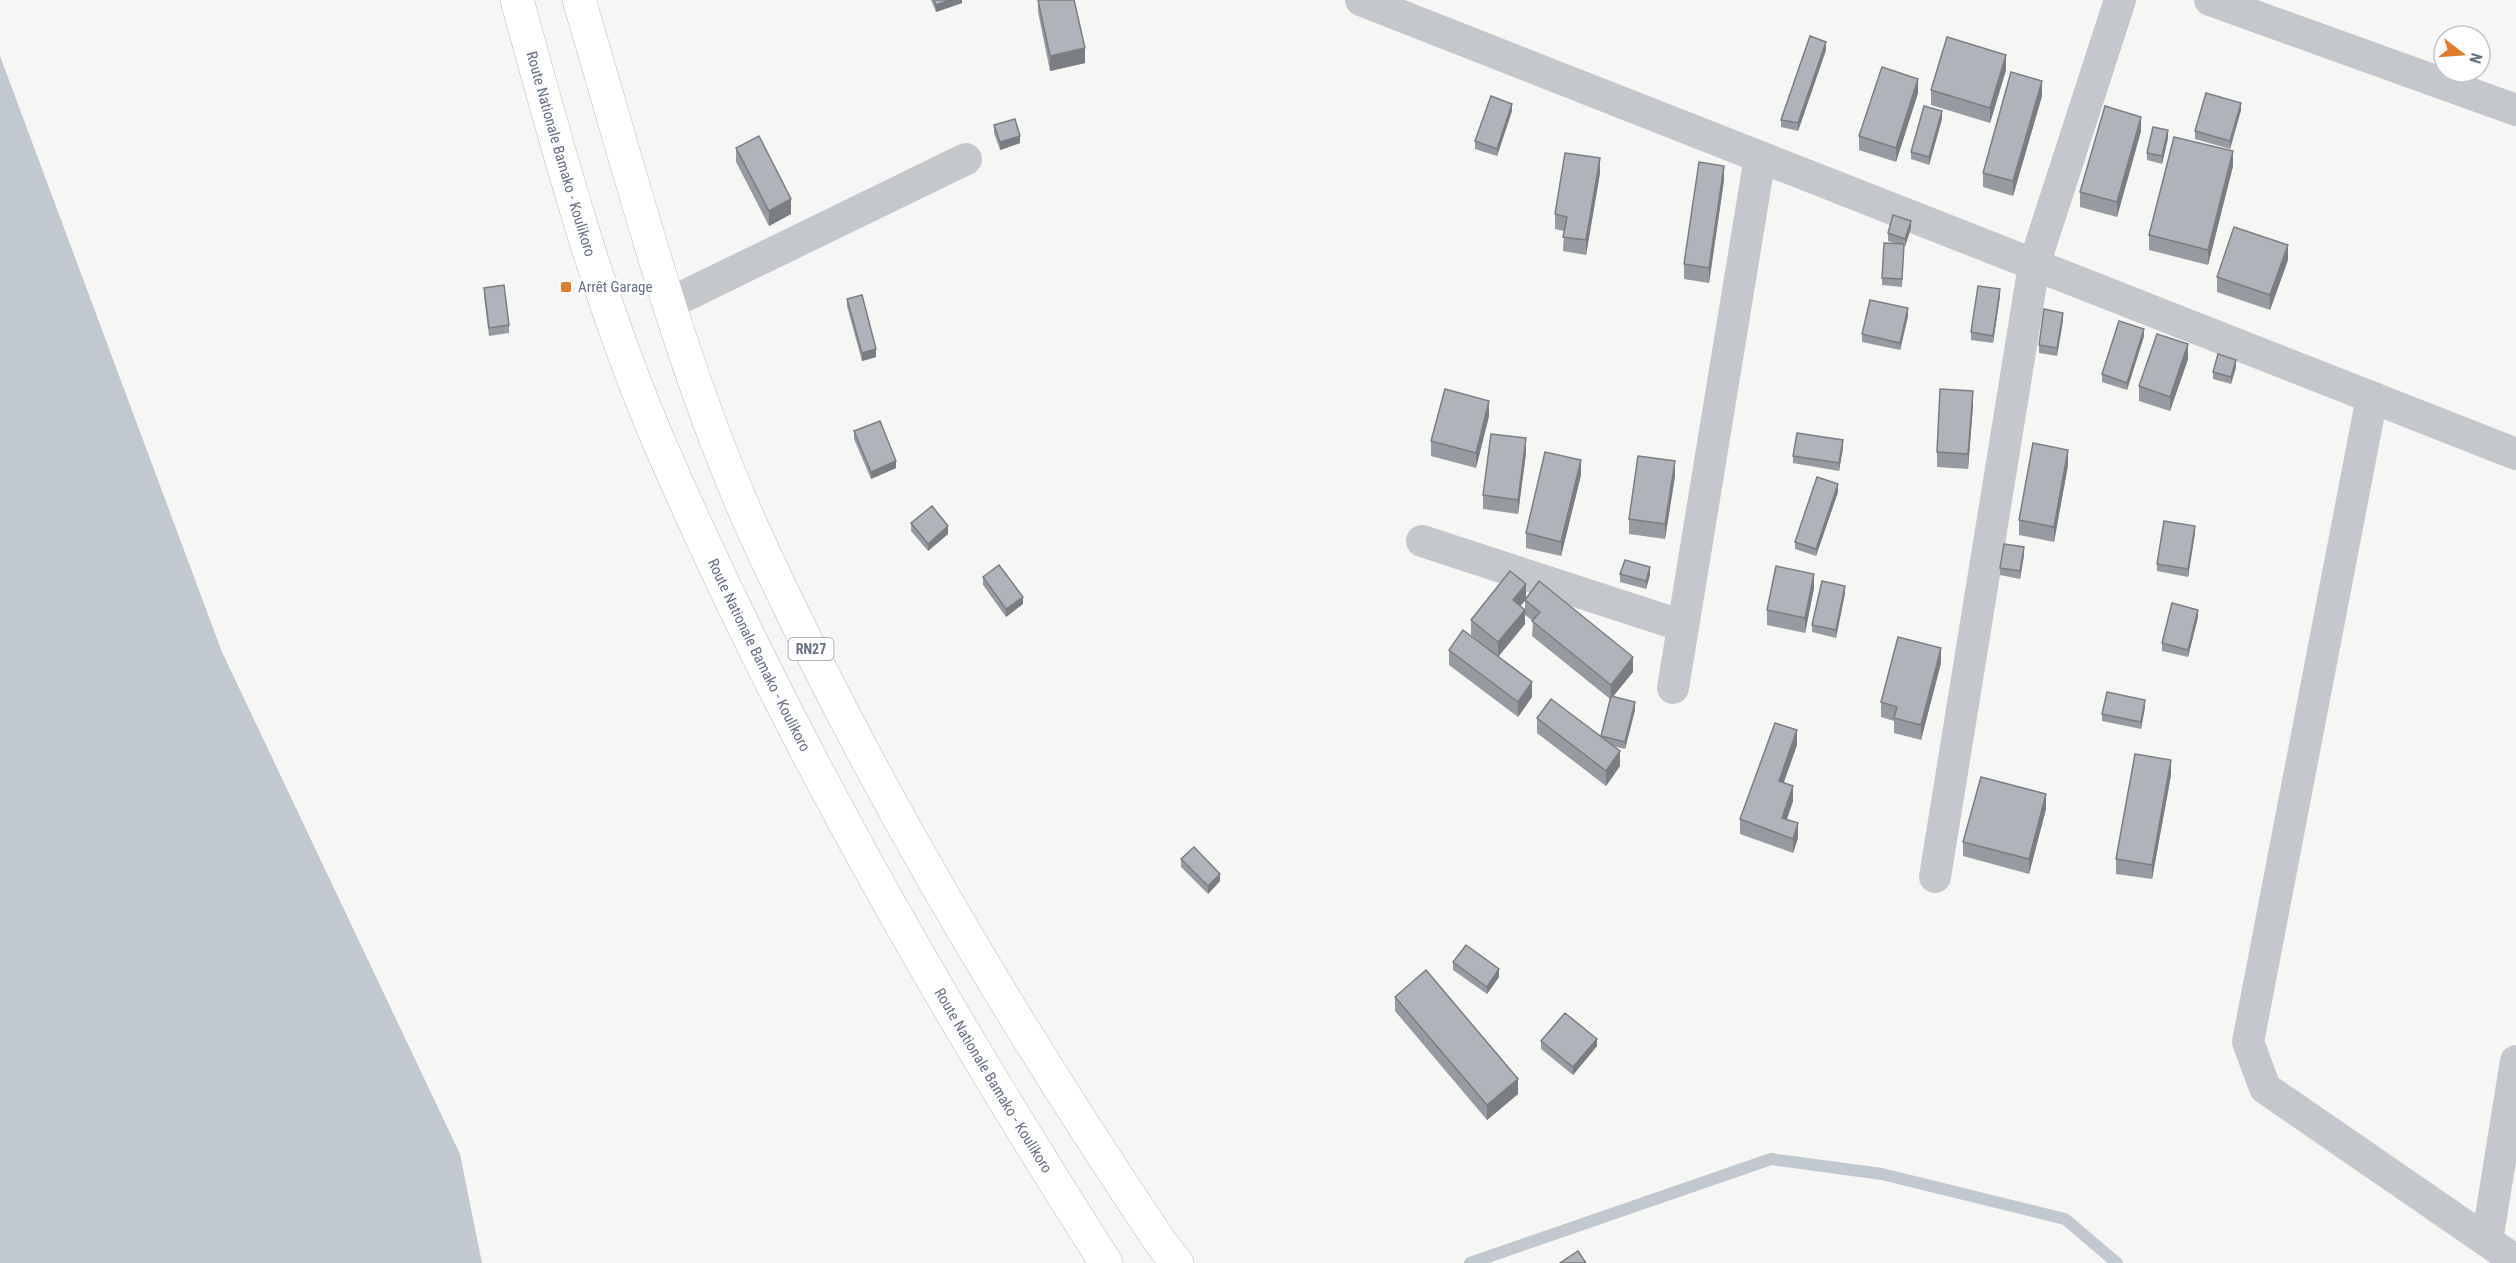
<svg xmlns="http://www.w3.org/2000/svg" width="2516" height="1263" font-family="'Roboto Condensed',sans-serif">
<style>
.water{fill:#c2c8cf}
.lines{fill:none;stroke-linecap:round;stroke-linejoin:round}
.stream{stroke:#c2c8cf;stroke-width:12}
.primary-casing{stroke:#b7babf;stroke-width:34}
.minor{stroke:#c4c7cb;stroke-width:32}
.primary{stroke:#fff;stroke-width:33}
.wall{fill:#969ba1}
.shaded-wall{fill:#7a7e83}
.building{fill:#afb4bb;stroke:#7a7e83;stroke-width:1.5}
.poi-dot{fill:#e17a2a;stroke:#fff;stroke-width:2}
.labels{text-anchor:middle;stroke-width:6;stroke-linejoin:round;paint-order:stroke}
.shield{fill:#fff;stroke:#949ca9;stroke-width:1.5}
.shield-label{font-size:14px;font-weight:bold;fill:#667184}
.street-label{font-size:15px;fill:#667184;stroke:#fff}
.poi-label{font-size:15px;fill:#667184;stroke:#fff;text-anchor:start}
</style>
<rect width="100%" height="100%" fill="#f6f7f4"/>
<path class="water" d="M0,56L222,652L460,1154L482,1263H0Z"/>
<g class="lines">
<path class="stream" d="M1470,1263L1771,1159L1882,1174L2065,1219L2117,1263"/>
<g class="primary-casing">
<g id="primary">
<path id="s1" d="M517,0C558,149 598,300 659,442C783,729 937,999 1106,1263"/>
<path d="M579,0C632,176 677,359 752,527C866,778 1008,1015 1161,1243L1177,1263"/>
</g>
</g>
<g class="minor">
<path d="M1361,0L2516,454"/>
<path d="M2210,0L2516,110"/>
<path d="M670,303L966,159"/>
<path d="M2372,397L2248,1042L2265,1088L2516,1261"/>
<path d="M1422,541L1683,626"/>
<path d="M1673,688L1760,157"/>
<path d="M1935,877L2034,265L2120,0"/>
<path d="M2487,1241L2516,1061"/>
</g>
<use href="#primary" class="primary"/>
</g>
<g class="wall">
<path d="M931,0H962V3L936,12Z"/>
<path d="M1038,0H1074L1085,63L1050,71L1038,12Z"/>
<path d="M1826,50L1798,131L1781,127V120Z"/>
<path d="M2006,70L1990,123L1931,105V90Z"/>
<path d="M1918,93L1896,162L1859,150V136Z"/>
<path d="M2042,96L2013,196L1983,187V173Z"/>
<path d="M2241,110L2230,149L2195,139V131Z"/>
<path d="M1512,111L1497,156L1475,149V141Z"/>
<path d="M1942,119L1929,165L1911,159V152Z"/>
<path d="M994,125L1020,143L1000,150L994,133Z"/>
<path d="M2141,131L2117,217L2080,207V192Z"/>
<path d="M2168,138L2162,164L2147,160V153Z"/>
<path d="M736,148L791,214L769,226L736,162Z"/>
<path d="M2233,166L2208,265L2149,250V235Z"/>
<path d="M1600,173L1586,255L1563,251L1564,231L1555,229V214Z"/>
<path d="M1724,180L1709,283L1684,279V264Z"/>
<path d="M1911,228L1904,247L1902,287L1882,285V278L1897,244L1888,241V233Z"/>
<path d="M2288,260L2270,310L2217,292V277Z"/>
<path d="M484,288L509,325V333L489,336L484,296Z"/>
<path d="M2000,296L1993,343L1971,340V332Z"/>
<path d="M847,299L876,357L862,361L847,306Z"/>
<path d="M1908,316L1900,350L1862,342V334Z"/>
<path d="M2063,320L2057,356L2039,353V345Z"/>
<path d="M2144,336L2127,390L2102,382V374Z"/>
<path d="M2188,359L2170,411L2139,401V386Z"/>
<path d="M2236,367L2231,384L2213,379V372Z"/>
<path d="M1973,406L1968,469L1937,467V452Z"/>
<path d="M1489,416L1476,468L1431,456V441Z"/>
<path d="M854,431L896,468L871,479L854,439Z"/>
<path d="M1843,448L1839,471L1793,463V456Z"/>
<path d="M1526,453L1518,514L1483,509V495Z"/>
<path d="M2068,465L2054,542L2019,535V520Z"/>
<path d="M1581,475L1561,556L1526,548V533Z"/>
<path d="M1675,476L1665,539L1629,534V519Z"/>
<path d="M1838,492L1816,556L1795,549V542Z"/>
<path d="M911,523L948,534L928,551L911,531Z"/>
<path d="M2195,533L2188,577L2157,571V564Z"/>
<path d="M2024,555L2020,579L2000,575V568Z"/>
<path d="M1620,574L1650,575L1646,589L1620,582Z"/>
<path d="M983,577L1023,604L1006,617L983,585Z"/>
<path d="M1814,588L1805,633L1767,625V610Z"/>
<path d="M1845,593L1836,638L1812,632V625Z"/>
<path d="M1526,598L1633,672L1613,696L1635,710L1625,749L1613,746L1620,766L1606,786L1537,733V718L1601,737L1610,699L1532,636L1533,621L1525,615V601L1520,606L1525,624L1498,657L1532,697L1518,717L1449,665V650L1490,651L1471,635V620Z"/>
<path d="M2198,617L2188,657L2162,651V643Z"/>
<path d="M1941,663L1921,740L1894,733V721L1881,717V702Z"/>
<path d="M2145,707L2141,729L2102,721V714Z"/>
<path d="M1797,745L1784,782L1793,801L1787,819L1798,838L1793,853L1740,834V819Z"/>
<path d="M2171,775L2152,879L2116,874V859Z"/>
<path d="M2046,809L2029,874L1963,856V842Z"/>
<path d="M1181,859L1220,881L1208,894L1181,867Z"/>
<path d="M1453,962L1499,977L1487,994L1453,970Z"/>
<path d="M1395,997L1518,1094L1487,1120L1395,1011Z"/>
<path d="M1541,1041L1597,1046L1573,1075L1541,1049Z"/>
</g>
<g class="shaded-wall">
<path d="M950,0H962V3L936,12V5Z"/>
<path d="M1826,42V50L1798,131V123Z"/>
<path d="M1085,48V63L1050,71V56Z"/>
<path d="M2006,55V70L1990,123V108Z"/>
<path d="M1918,79V93L1896,162V148Z"/>
<path d="M2042,81V96L2013,196V181Z"/>
<path d="M2241,103V110L2230,149V141Z"/>
<path d="M1512,104V111L1497,156V149Z"/>
<path d="M1942,111V119L1929,165V157Z"/>
<path d="M2141,117V131L2117,217V202Z"/>
<path d="M2168,130V138L2162,164V156Z"/>
<path d="M1020,136V143L1000,150V142Z"/>
<path d="M2233,151V166L2208,265V250Z"/>
<path d="M1600,158V173L1586,255V240Z"/>
<path d="M1724,166V180L1709,283V268Z"/>
<path d="M791,199V214L769,226V211Z"/>
<path d="M1911,221V228L1905,247V239Z"/>
<path d="M2288,245V260L2270,310V295Z"/>
<path d="M2000,289V296L1993,343V336Z"/>
<path d="M1908,308V316L1900,350V343Z"/>
<path d="M2063,313V320L2057,356V348Z"/>
<path d="M2144,329V336L2127,390V383Z"/>
<path d="M2188,344V359L2170,411V397Z"/>
<path d="M876,349V357L862,361V353Z"/>
<path d="M2236,360V367L2231,384V377Z"/>
<path d="M1973,391V406L1968,469V454Z"/>
<path d="M1489,401V416L1476,468V453Z"/>
<path d="M1526,438V453L1518,514V500Z"/>
<path d="M1843,440V448L1839,471V463Z"/>
<path d="M2068,450V465L2054,542V527Z"/>
<path d="M1581,460V475L1561,556V542Z"/>
<path d="M896,461V468L871,479V472Z"/>
<path d="M1675,461V476L1665,539V524Z"/>
<path d="M1838,484V492L1816,556V549Z"/>
<path d="M948,526V534L928,551V544Z"/>
<path d="M2195,526V533L2188,577V569Z"/>
<path d="M2024,547V555L2020,579V571Z"/>
<path d="M1650,567V575L1646,589V581Z"/>
<path d="M1814,574V588L1805,633V618Z"/>
<path d="M1526,584V599L1513,615V600Z"/>
<path d="M1845,586V593L1836,638V630Z"/>
<path d="M1023,597V604L1006,617V609Z"/>
<path d="M1525,610V624L1498,657V642Z"/>
<path d="M2198,610V617L2188,657V650Z"/>
<path d="M1941,648V663L1921,740V725Z"/>
<path d="M1633,657V672L1611,699V685Z"/>
<path d="M1532,682V697L1518,717V702Z"/>
<path d="M2145,700V707L2141,729V722Z"/>
<path d="M1635,702V710L1625,749V742Z"/>
<path d="M1797,730V745L1779,795V781Z"/>
<path d="M1620,751V766L1606,786V771Z"/>
<path d="M2171,760V775L2152,879V865Z"/>
<path d="M1793,786V801L1782,833V818Z"/>
<path d="M2046,794V809L2029,874V859Z"/>
<path d="M1798,823V838L1793,853V839Z"/>
<path d="M1220,874V881L1208,894V886Z"/>
<path d="M1499,969V977L1487,994V987Z"/>
<path d="M1597,1039V1046L1573,1075V1067Z"/>
<path d="M1518,1079V1094L1487,1120V1105Z"/>
</g>
<g class="building">
<path d="M934,0H950L936,5Z"/>
<path d="M1038,0H1074L1085,48L1050,56Z"/>
<path d="M1810,36L1826,42L1798,123L1781,120Z"/>
<path d="M1947,37L2006,55L1990,108L1931,90Z"/>
<path d="M1882,67L1918,79L1896,148L1859,136Z"/>
<path d="M2011,72L2042,81L2013,181L1983,173Z"/>
<path d="M2206,93L2241,103L2230,141L2195,131Z"/>
<path d="M1491,96L1512,104L1497,149L1475,141Z"/>
<path d="M1924,106L1942,111L1929,157L1911,152Z"/>
<path d="M2105,106L2141,117L2117,202L2080,192Z"/>
<path d="M1015,119L1020,136L1000,142L994,125Z"/>
<path d="M2153,127L2168,130L2162,156L2147,153Z"/>
<path d="M759,136L791,199L769,211L736,148Z"/>
<path d="M2174,137L2233,151L2208,250L2149,235Z"/>
<path d="M1565,153L1600,158L1586,240L1563,237L1567,217L1555,214Z"/>
<path d="M1699,162L1724,166L1709,268L1684,264Z"/>
<path d="M1893,215L1911,221L1905,239L1888,233Z"/>
<path d="M2234,227L2288,245L2270,295L2217,277Z"/>
<path d="M1884,243L1904,244L1902,279L1882,278Z"/>
<path d="M504,285L509,325L489,328L484,288Z"/>
<path d="M1978,286L2000,289L1993,336L1971,332Z"/>
<path d="M862,295L876,349L862,353L847,299Z"/>
<path d="M1870,300L1908,308L1900,343L1862,334Z"/>
<path d="M2044,309L2063,313L2057,348L2039,345Z"/>
<path d="M2119,321L2144,329L2127,383L2102,374Z"/>
<path d="M2157,334L2188,344L2170,397L2139,386Z"/>
<path d="M2218,354L2236,360L2231,377L2213,372Z"/>
<path d="M1445,389L1489,401L1476,453L1431,441Z"/>
<path d="M1940,389L1973,391L1968,454L1937,452Z"/>
<path d="M880,421L896,461L871,472L854,431Z"/>
<path d="M1797,433L1843,440L1839,463L1793,456Z"/>
<path d="M1491,434L1526,438L1518,500L1483,495Z"/>
<path d="M2033,443L2068,450L2054,527L2019,520Z"/>
<path d="M1545,452L1581,460L1561,542L1526,533Z"/>
<path d="M1638,456L1675,461L1665,524L1629,519Z"/>
<path d="M1817,477L1838,484L1816,549L1795,542Z"/>
<path d="M932,506L948,526L928,544L911,523Z"/>
<path d="M2164,521L2195,526L2188,569L2157,564Z"/>
<path d="M2004,544L2024,547L2020,571L2000,568Z"/>
<path d="M1625,560L1650,567L1646,581L1620,574Z"/>
<path d="M999,565L1023,597L1006,609L983,577Z"/>
<path d="M1776,566L1814,574L1805,618L1767,610Z"/>
<path d="M1510,571L1526,584L1513,600L1525,610L1498,642L1471,620Z"/>
<path d="M1539,581L1633,657L1611,685L1532,621L1540,612L1525,600Z"/>
<path d="M1822,581L1845,586L1836,630L1812,625Z"/>
<path d="M2172,603L2198,610L2188,650L2162,643Z"/>
<path d="M1463,630L1532,682L1518,702L1449,650Z"/>
<path d="M1898,637L1941,648L1921,725L1894,718L1897,707L1881,702Z"/>
<path d="M2107,692L2145,700L2141,722L2102,714Z"/>
<path d="M1611,696L1635,702L1625,742L1601,736Z"/>
<path d="M1551,699L1620,751L1606,771L1537,718Z"/>
<path d="M1775,723L1797,730L1779,781L1793,786L1782,818L1798,823L1793,839L1740,819Z"/>
<path d="M2135,754L2171,760L2152,865L2116,859Z"/>
<path d="M1981,777L2046,794L2029,859L1963,842Z"/>
<path d="M1194,847L1220,874L1208,886L1181,859Z"/>
<path d="M1466,945L1499,969L1487,987L1453,962Z"/>
<path d="M1426,970L1518,1079L1487,1105L1395,997Z"/>
<path d="M1565,1013L1597,1039L1573,1067L1541,1041Z"/>
<path d="M1578,1251L1586,1263H1560Z"/>
</g>
<rect class="poi-dot" x="560" y="281" width="12" height="12" rx="3"/>
<g class="labels">
<rect class="shield" x="788.5" y="638" width="45" height="22" rx="4.5"/>
<g class="shield-label">
<text x="811" y="654">RN27</text>
</g>
<g class="street-label">
<text dy="5" stroke="none"><textPath href="#s1" startOffset="160">Route Nationale Bamako - Koulikoro</textPath></text>
<text dy="5" stroke="none"><textPath href="#s1" startOffset="700">Route Nationale Bamako - Koulikoro</textPath></text>
<text dy="5" stroke="none"><textPath href="#s1" startOffset="1186">Route Nationale Bamako - Koulikoro</textPath></text>
</g>
<g class="poi-label">
<text x="578" y="292">Arrêt Garage</text>
</g>
</g>
<g transform="translate(2462 54) rotate(107)"><circle r="28" fill="#ffffff" stroke="#c2c6ce" stroke-width="1.5"/>
<path d="M0-4.5L10 22L0 15L-10 22Z" fill="#e17a2a"/>
<text y="-9" font-size="16" font-weight="bold" text-anchor="middle" fill="#667184">N</text>
</g>
</svg>
